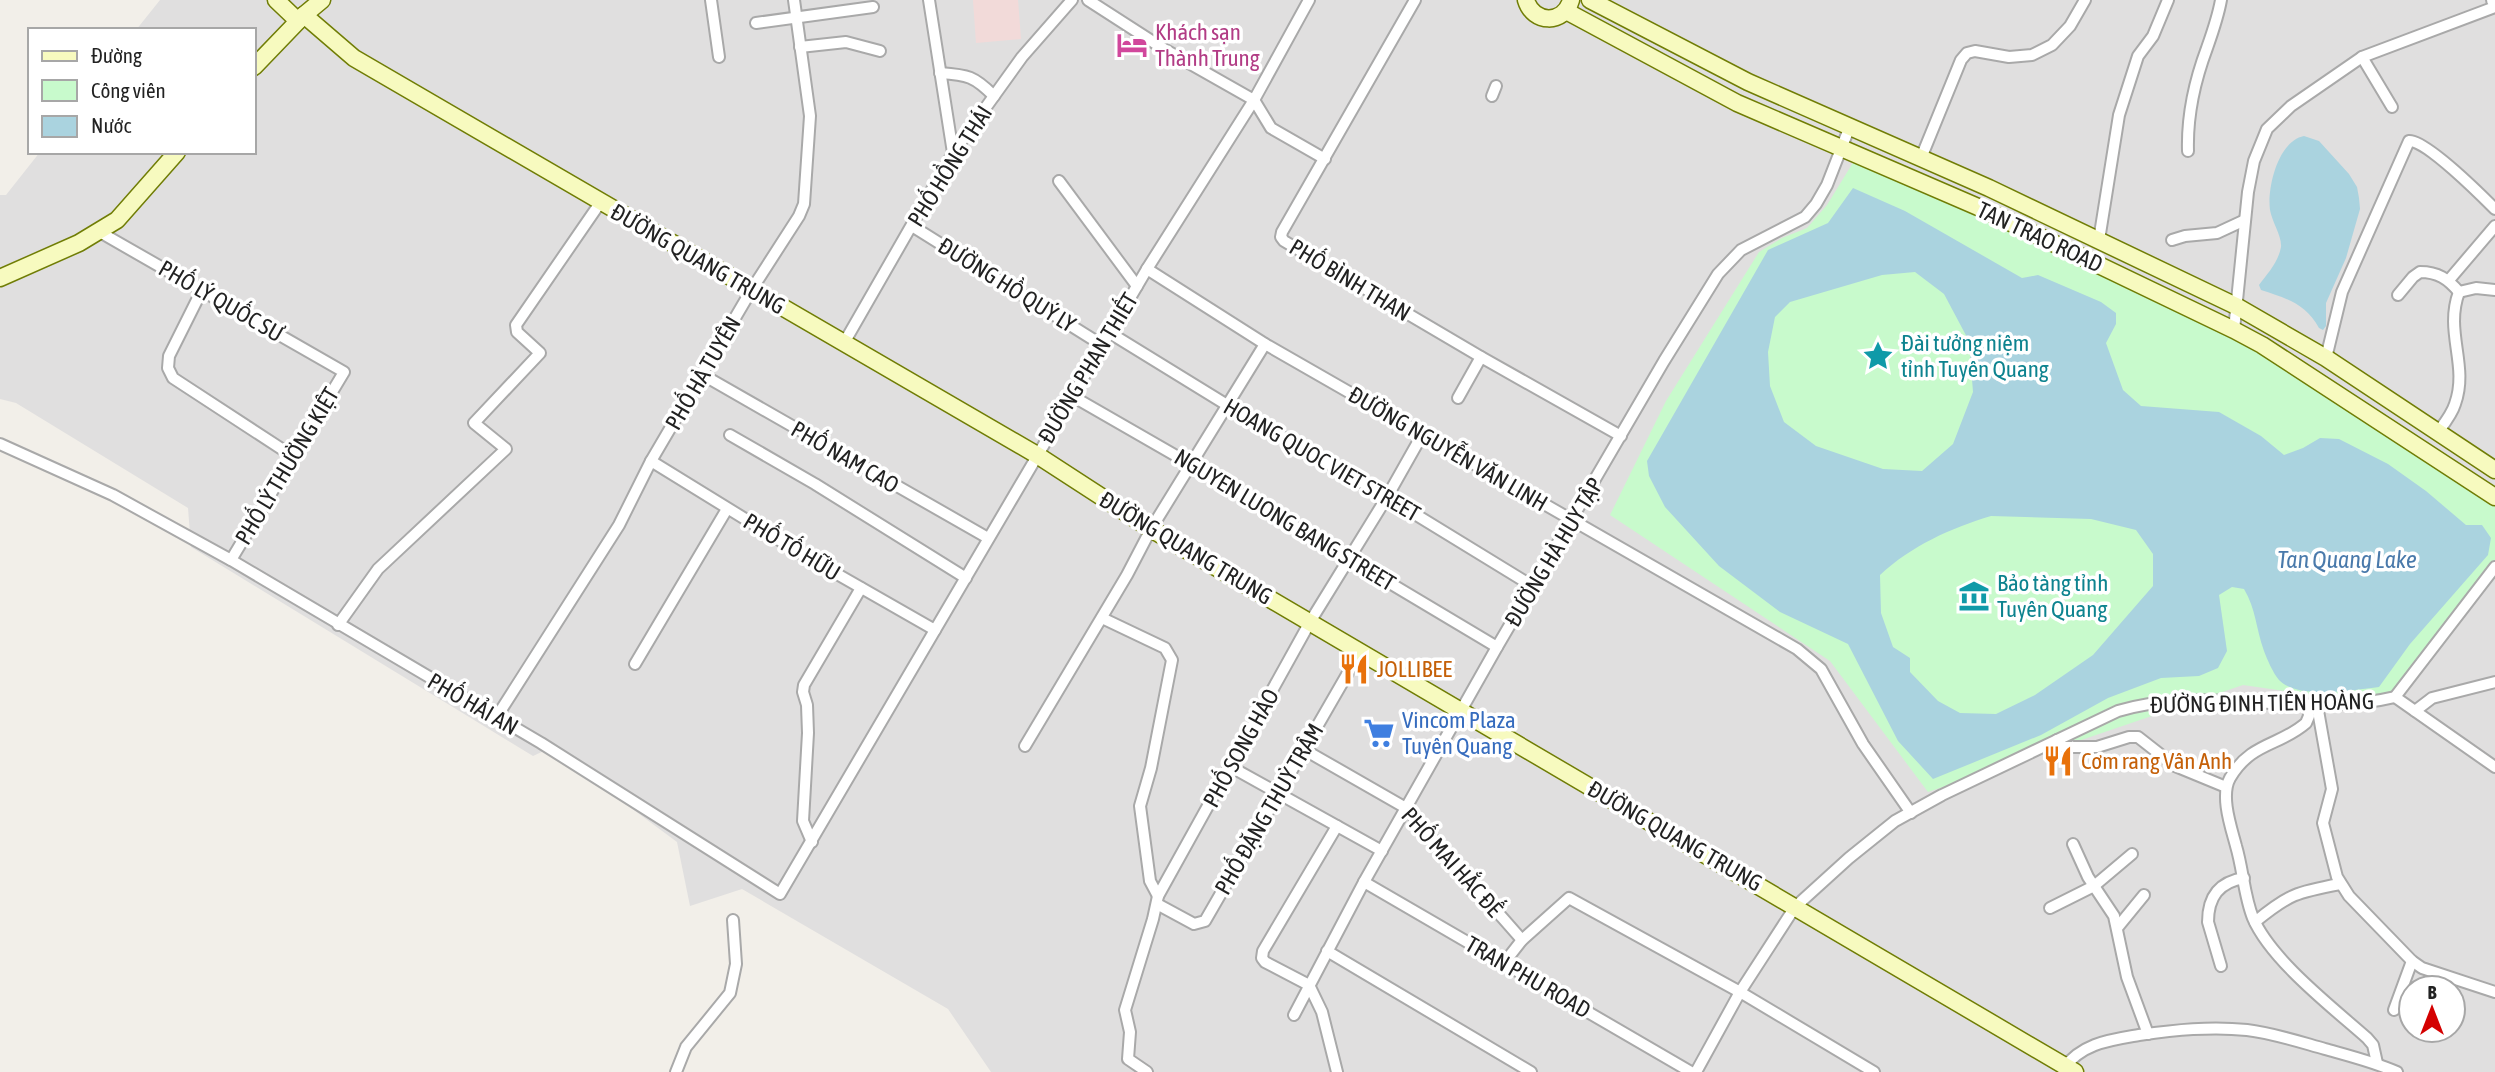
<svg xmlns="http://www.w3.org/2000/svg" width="2495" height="1072" font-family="'Asap Condensed',sans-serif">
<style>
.residential{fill:#e0dfdf;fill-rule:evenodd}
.commercial{fill:#f2dad9}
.park{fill:#c8facc}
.water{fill:#aad3df;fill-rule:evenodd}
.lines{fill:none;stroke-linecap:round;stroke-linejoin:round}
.minor-casing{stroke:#a9a9a9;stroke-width:14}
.tertiary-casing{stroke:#a9a9a9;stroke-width:18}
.secondary-casing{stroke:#707d05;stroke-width:19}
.minor{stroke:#fff;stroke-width:10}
.tertiary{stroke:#fff;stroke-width:14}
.secondary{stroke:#f7fabf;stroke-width:16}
.labels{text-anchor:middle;stroke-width:7;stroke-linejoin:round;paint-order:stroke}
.hotel-label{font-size:23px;fill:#b23c85;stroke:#fff;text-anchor:start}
.street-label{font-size:23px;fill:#222;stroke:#fff}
.culture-label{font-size:23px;fill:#0d838f;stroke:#fff;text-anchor:start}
.food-label{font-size:23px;fill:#c56008;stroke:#fff;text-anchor:start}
.shop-label{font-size:23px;fill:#366cbe;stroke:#fff;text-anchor:start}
.water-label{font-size:24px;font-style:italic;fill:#4a7aab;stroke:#fff}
</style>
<rect width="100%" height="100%" fill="#f2efe9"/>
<path class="residential" d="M160,0H2495V1072H991L948,1009L742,889L690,906L677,842L550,748L533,756L191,547L188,508L16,403L0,399V195H6L40,152H254V30H136ZM2411,988H2453V1030H2411Z"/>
<path class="commercial" d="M973,0H1018L1021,39L976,43Z"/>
<path class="park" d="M1854,161L2176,300L2495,498V574L2379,705L2243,685L1928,792L1830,661L1610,515L1666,401L1759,252L1782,238L1807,228L1827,205Z"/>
<g class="water">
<path d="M2304,136L2319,141L2349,174L2357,187L2359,198L2360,209L2346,258L2326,303V326L2323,330L2319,328C2306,304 2286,298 2261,290L2259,285C2267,274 2278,263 2281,247C2282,236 2272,222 2270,210C2267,188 2278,141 2304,136Z"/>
<path d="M1853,188L1905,211L2022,278L2038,275L2101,302L2116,313V324L2106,343L2123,390L2141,406L2219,412L2261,436L2284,455L2303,448L2320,438L2339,439L2388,464L2426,491L2466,525H2482L2491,538L2488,555L2410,644L2379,687C2353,690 2298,700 2279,680C2273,673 2267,659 2264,651C2256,629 2256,609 2244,589L2232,587L2219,595L2227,651L2218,668L2199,676L2161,678L2108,698L2041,735L1933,779L1898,741L1848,644L1780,612L1719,566L1665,507L1649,476L1647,461L1768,250L1828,223ZM1915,272L1944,294L1969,341L1973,392L1953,444L1922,471L1883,469L1816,446L1784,422L1770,386L1768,352L1775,317L1790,302L1882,275ZM1991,516L2091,519L2136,530L2153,554V586L2093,655L2035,695L1996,714L1960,713L1938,701L1910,672V658L1893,647L1881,613L1880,575C1911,546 1951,528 1991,516Z"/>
</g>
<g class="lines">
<g class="minor-casing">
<g id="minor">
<path d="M711,0L719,57"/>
<path d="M929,0L953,153"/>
<path d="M1088,0L1164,49L1254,100L1271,128L1325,159"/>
<path d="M1415,0L1282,232L1281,237L1284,241L1481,357L1621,436"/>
<path d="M756,23L873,7"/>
<path d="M800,47L846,42L880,51"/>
<path d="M2362,57L2392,107"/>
<path d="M940,73C968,75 974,76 994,96"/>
<path d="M1492,96L1496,86"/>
<path d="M2188,151C2187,117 2195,80 2207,48C2213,31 2218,17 2221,0"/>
<path d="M1921,158L1961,60L1967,53L1975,51L2009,57L2032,55L2052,45L2070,26L2085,0"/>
<path d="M1059,181L1137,286"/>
<path d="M912,226L1102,345"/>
<path d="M98,231L344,372L231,560"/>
<path d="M2099,240L2119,115L2138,56L2153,36L2168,0"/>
<path d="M2172,240L2185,236L2217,233L2245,220"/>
<path d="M1147,269L1265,344L1797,649L1821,669L1863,744L1911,813"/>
<path d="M2449,280L2495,226"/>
<path d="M202,290L169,356L168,368L173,378L294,457"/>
<path d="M2459,292L2476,288L2495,290"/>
<path d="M2398,295L2413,277L2420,272C2438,272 2448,279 2459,292"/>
<path d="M2234,330L2248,192L2254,161L2267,129L2291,106L2362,57L2495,7"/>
<path d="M1110,333L1227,405L1387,497L1534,587"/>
<path d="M844,343L953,153L1022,57L1072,0"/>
<path d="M2326,358L2342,292L2409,141C2425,139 2481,195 2495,209"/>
<path d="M703,375L988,538"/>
<path d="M1072,396L1192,465L1497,647"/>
<path d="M1458,398L1481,357"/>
<path d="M2438,432C2444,424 2452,414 2455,404C2469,365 2444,332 2459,292"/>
<path d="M730,435L815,484L966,578"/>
<path d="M0,444L113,495L231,560L541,743L780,894L1147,269L1254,100L1309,0"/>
<path d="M651,461L802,554L935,630"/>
<path d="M1102,618L1165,648L1172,660L1151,768L1140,806L1150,881L1158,896"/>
<path d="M338,625L378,569L506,449L474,423L540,353L517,332L516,325L600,203"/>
<path d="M635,664L727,509"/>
<path d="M2395,697L2495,767"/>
<path d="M2308,705L2309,716L2306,723C2280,746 2251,742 2230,778C2220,796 2231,827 2236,846C2243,869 2244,896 2253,918C2271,960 2332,1007 2367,1038L2373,1045L2377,1063"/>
<path d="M2317,705L2332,789L2323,823L2337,877L2349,896L2412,961L2422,968L2495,992"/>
<path d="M2415,711L2432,698L2495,682"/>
<path d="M496,718L619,525L651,461L752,289L799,216L804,204L810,116L794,0"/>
<path d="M2057,740L2063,747H2097L2129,737H2138L2175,766L2226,787"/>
<path d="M1025,746L1127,575L1151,529L1265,344"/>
<path d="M1303,749L1406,808L1522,940"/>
<path d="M1231,767L1382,851"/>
<path d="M1337,826L1263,951L1262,958L1265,962L1309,985L1322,1012L1337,1072"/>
<path d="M812,842L803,821L808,733L807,705L803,692L804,685L861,588"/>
<path d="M2073,844L2088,877L2114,916L2127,977L2148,1034"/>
<path d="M1364,882L1691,1072"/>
<path d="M1157,904L1194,924L1205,921L1360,652"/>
<path d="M2050,908L2094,886L2132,854"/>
<path d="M2255,922C2289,894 2297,892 2340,884"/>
<path d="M2117,928L2144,895"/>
<path d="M1327,951L1531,1072"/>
<path d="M1504,963L1522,940L1569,898L1740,992L1874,1072"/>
<path d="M2221,966L2208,922C2208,897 2219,882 2244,878"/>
<path d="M2394,1010L2412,961"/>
<path d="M1294,1015L1364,882L1497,647L1664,361L1718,274L1741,250L1805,217L1816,204L1827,185L1850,126"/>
<path d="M2063,1069C2082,1043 2110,1040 2139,1035C2175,1030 2211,1026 2247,1030C2273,1033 2300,1042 2325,1049C2350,1056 2374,1062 2397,1072"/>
<path d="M676,1072L686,1047L730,993L736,964L733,920"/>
<path d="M1147,1072L1128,1059L1130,1032L1125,1010L1153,919L1158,896L1310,622L1387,497L1422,435"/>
<path d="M1696,1072L1740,992L1795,907L1849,858L1895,821L1942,795L2118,711C2207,684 2305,719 2395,697L2495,567"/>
</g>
</g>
<g class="tertiary-casing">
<path id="tertiary" d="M2494,0L2495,1"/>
</g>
<g class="secondary-casing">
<g id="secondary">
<path d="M276,0L298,21"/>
<path d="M1526,0C1533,24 1564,25 1571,0"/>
<path d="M1590,0L1748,82L1989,188L2236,306L2326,358L2495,470"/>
<path d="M1566,11L1737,103L1978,207L2234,330L2262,345L2495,497"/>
<path d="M304,15L354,58L1037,455L1151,529L2075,1072"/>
<path d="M254,67L304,15L322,0"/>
<path d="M0,278L79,243L117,220L177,152"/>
</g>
</g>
<use href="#minor" class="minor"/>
<use href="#tertiary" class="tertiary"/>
<use href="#secondary" class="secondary"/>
</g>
<defs>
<g id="hotel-bare" transform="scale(2.415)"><path d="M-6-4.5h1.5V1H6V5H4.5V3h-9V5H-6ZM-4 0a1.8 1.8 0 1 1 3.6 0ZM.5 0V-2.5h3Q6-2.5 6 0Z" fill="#d1479c" stroke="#fff" stroke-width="2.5" paint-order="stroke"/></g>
<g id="sight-bare" transform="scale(2.415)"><path d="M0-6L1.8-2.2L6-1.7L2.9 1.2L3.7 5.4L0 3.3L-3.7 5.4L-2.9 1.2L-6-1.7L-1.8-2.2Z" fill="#0f9aa8" stroke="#fff" stroke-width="2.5" paint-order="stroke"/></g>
<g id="museum-bare" transform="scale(2.415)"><path d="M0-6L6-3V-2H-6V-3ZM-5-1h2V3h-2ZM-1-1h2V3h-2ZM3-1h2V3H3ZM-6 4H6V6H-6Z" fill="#0f9aa8" stroke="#fff" stroke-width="2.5" paint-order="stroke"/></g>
<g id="restaurant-bare" transform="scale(2.415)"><path d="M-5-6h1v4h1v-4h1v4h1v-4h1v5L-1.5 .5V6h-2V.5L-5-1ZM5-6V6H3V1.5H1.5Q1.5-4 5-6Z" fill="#e8710a" stroke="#fff" stroke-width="2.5" paint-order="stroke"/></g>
<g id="supermarket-bare" transform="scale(2.415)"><path d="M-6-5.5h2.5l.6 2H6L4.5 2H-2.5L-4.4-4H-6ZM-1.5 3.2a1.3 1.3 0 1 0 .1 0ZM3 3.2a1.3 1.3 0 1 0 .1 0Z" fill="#3f7fe0" stroke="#fff" stroke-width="2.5" paint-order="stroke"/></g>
</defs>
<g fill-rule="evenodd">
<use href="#hotel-bare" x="1132" y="45"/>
<use href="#sight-bare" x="1878" y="356"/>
<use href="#museum-bare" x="1974" y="596"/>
<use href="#restaurant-bare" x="1354" y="669"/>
<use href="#supermarket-bare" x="1379" y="733"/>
<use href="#restaurant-bare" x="2058" y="761"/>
</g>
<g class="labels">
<g class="hotel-label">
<text x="1155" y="40">Khách sạn<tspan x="1155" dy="26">Thành Trung</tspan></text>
</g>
<g class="street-label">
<text transform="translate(950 166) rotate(-58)" y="8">PHỐ HỒNG THÁI</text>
<text transform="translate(2040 237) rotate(25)" y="8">TAN TRAO ROAD</text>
<text transform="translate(698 259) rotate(30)" y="8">ĐƯỜNG QUANG TRUNG</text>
<text transform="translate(1350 280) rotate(31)" y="8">PHỐ BÌNH THAN</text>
<text transform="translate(1007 285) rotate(32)" y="8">ĐƯỜNG HỒ QUÝ LY</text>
<text transform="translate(221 301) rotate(30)" y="8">PHỐ LÝ QUỐC SƯ</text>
<text transform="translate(1088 368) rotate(-59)" y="8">ĐƯỜNG PHAN THIẾT</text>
<text transform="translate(703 373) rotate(-60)" y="8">PHỐ HÀ TUYÊN</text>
<text transform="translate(1448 449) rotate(30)" y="8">ĐƯỜNG NGUYỄN VĂN LINH</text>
<text transform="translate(845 457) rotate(30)" y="8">PHỐ NAM CAO</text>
<text transform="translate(1322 460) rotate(30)" y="8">HOANG QUOC VIET STREET</text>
<text transform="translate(287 466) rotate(-59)" y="8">PHỐ LÝ THƯỜNG KIỆT</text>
<text transform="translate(1285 520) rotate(31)" y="8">NGUYEN LUONG BANG STREET</text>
<text transform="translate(792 547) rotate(31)" y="8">PHỐ TỐ HỮU</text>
<text transform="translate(1186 548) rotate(31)" y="8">ĐƯỜNG QUANG TRUNG</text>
<text transform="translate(1554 552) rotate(-59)" y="8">ĐƯỜNG HÀ HUY TẬP</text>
<text transform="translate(2262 703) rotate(-1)" y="8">ĐƯỜNG ĐINH TIÊN HOÀNG</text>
<text transform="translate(473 704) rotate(30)" y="8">PHỐ HẢI AN</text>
<text transform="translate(1241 748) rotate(-61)" y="8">PHỐ SONG HÀO</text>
<text transform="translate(1269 809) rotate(-60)" y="8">PHỐ ĐẶNG THUỲ TRÂM</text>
<text transform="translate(1675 836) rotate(30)" y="8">ĐƯỜNG QUANG TRUNG</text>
<text transform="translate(1452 862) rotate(48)" y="8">PHỐ MAI HẮC ĐẾ</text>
<text transform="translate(1528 977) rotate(30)" y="8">TRAN PHU ROAD</text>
</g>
<g class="culture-label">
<text x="1901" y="351">Đài tưởng niệm<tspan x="1901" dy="26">tỉnh Tuyên Quang</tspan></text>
<text x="1997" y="591">Bảo tàng tỉnh<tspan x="1997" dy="26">Tuyên Quang</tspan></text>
</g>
<g class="food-label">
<text x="1377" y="677">JOLLIBEE</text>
<text x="2081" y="769">Cơm rang Vân Anh</text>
</g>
<g class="shop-label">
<text x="1402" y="728">Vincom Plaza<tspan x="1402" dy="26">Tuyên Quang</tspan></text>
</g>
<g class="water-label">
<text x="2347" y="568">Tan Quang Lake</text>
</g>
</g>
<rect x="28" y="28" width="228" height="126" fill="#ffffff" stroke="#a7a7a7" stroke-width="2"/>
<rect x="42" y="51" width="35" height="10" fill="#f7fabf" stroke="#a7a7a7" stroke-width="2"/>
<text x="91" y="63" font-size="21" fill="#222222">Đường</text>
<rect x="42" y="80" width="35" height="21" fill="#c8facc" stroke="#a7a7a7" stroke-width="2"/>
<text x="91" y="98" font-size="21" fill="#222222">Công viên</text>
<rect x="42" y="116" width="35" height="21" fill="#aad3df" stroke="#a7a7a7" stroke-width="2"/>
<text x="91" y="133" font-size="21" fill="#222222">Nước</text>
<g transform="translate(2432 1009)"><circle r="33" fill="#ffffff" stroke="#a7a7a7" stroke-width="2"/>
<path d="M0-5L12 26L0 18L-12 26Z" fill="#d40000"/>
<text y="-10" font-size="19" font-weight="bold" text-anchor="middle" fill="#222222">B</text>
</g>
</svg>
